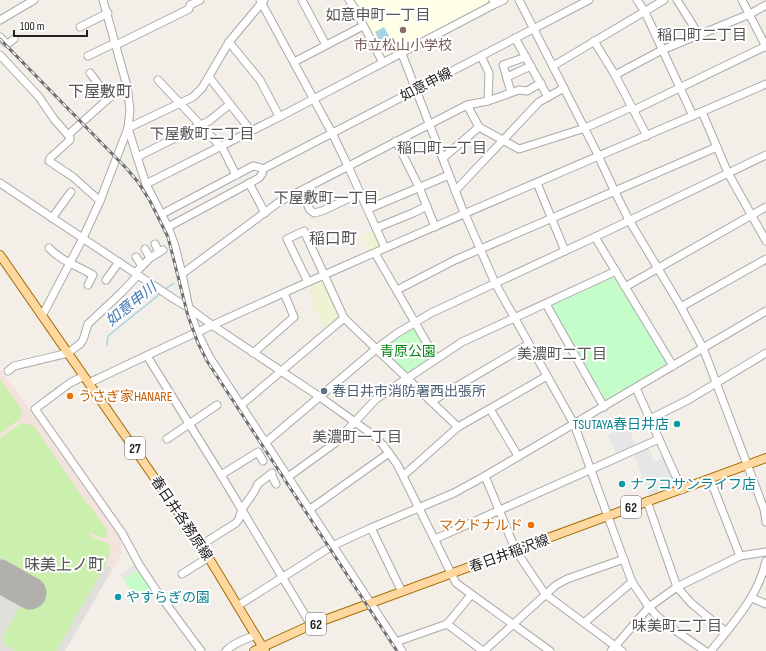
<svg xmlns="http://www.w3.org/2000/svg" width="766" height="651" font-family="'Sofia Sans Condensed','Noto Sans JP',sans-serif">
<style>
.education{fill:#feffe5}
.military{fill:#f4e3dc}
.airport{fill:#e1dfd9}
.farmland{fill:#eff2d3}
.grass{fill:#cbefac}
.park{fill:#c5fdca}
.parking{fill:#e6e6e6}
.water{fill:#a7d3e2}
.lines{fill:none;stroke-linecap:round;stroke-linejoin:round}
.stream{stroke:#a7d3e2;stroke-width:1.5}
.runway{stroke:#b2b0ac;stroke-width:33}
.minor-casing{stroke:#a9a9a9;stroke-width:9}
.major-casing{stroke:#a06e00;stroke-width:10}
.minor{stroke:#fff;stroke-width:7}
.major{stroke:#ffd8a1;stroke-width:8}
.rail-casing{stroke:#707070;stroke-width:3}
.rail{stroke:#fff;stroke-width:1.5;stroke-dasharray:4.5;stroke-linecap:butt}
.education-dot{fill:#8d6e63;stroke:#fff;stroke-width:1.5}
.service-dot{fill:#5c6f8a;stroke:#fff;stroke-width:1.5}
.food-dot{fill:#e8710a;stroke:#fff;stroke-width:1.5}
.culture-dot{fill:#0f9aa8;stroke:#fff;stroke-width:1.5}
.labels{text-anchor:middle;stroke-width:4;stroke-linejoin:round;paint-order:stroke}
.shield{fill:#fff;stroke:#646464;stroke-width:1}
.shield-label{font-size:13px;font-weight:bold;fill:#222}
.education-label{font-size:14px;fill:#785e54;stroke:#fff}
.street-label{font-size:14px;fill:#222;stroke:#fff}
.park-label{font-size:14px;fill:#058513;stroke:#fff}
.service-label{font-size:14px;fill:#4e5e75;stroke:#fff;text-anchor:start}
.food-label{font-size:14px;fill:#c56008;stroke:#fff;text-anchor:start}
.culture-label{font-size:14px;fill:#0d838f;stroke:#fff;text-anchor:start}
.neighbourhood-label{font-size:15px;fill:#555;stroke:#fff}
.water-label{font-size:15px;font-style:italic;fill:#4378b1;stroke:#fff}
.quarter-label{font-size:16px;fill:#555;stroke:#fff}
</style>
<rect width="100%" height="100%" fill="#f3efe8"/>
<path class="education" d="M354,0H488L487,3L387,55L383,54Z"/>
<path class="military" d="M0,369L25,403L120,538L122,550L120,556L114,567L0,499Z"/>
<path class="airport" d="M0,500L113,568L65,651H0Z"/>
<g class="farmland">
<path d="M375,230L381,245L368,252L361,236Z"/>
<path d="M324,280L340,317L327,329L312,305V303L315,301L308,286Z"/>
</g>
<g class="grass">
<path d="M0,379L22,410V417L0,434Z"/>
<path d="M26,423L34,426L87,504L90,506L107,530L108,537L104,538L88,532C93,540 101,540 109,544L110,553L105,566L56,651H15L5,645L2,638L20,606L22,607L39,580L0,557V438L20,424Z"/>
</g>
<g class="park">
<path d="M614,274L668,362L667,364L605,401L603,400L550,306V304Z"/>
<path d="M413,327H415L432,357L431,360L409,374H407L382,350V348Z"/>
<path d="M138,570L152,590L137,599L124,580Z"/>
</g>
<g class="parking">
<path d="M628,426L636,446L616,454L608,435Z"/>
<path d="M648,447L654,462L665,457L678,486L649,496L634,453Z"/>
<path d="M135,564L138,570L123,579L120,574Z"/>
</g>
<path class="water" d="M384,27L393,43L383,48L375,32Z"/>
<g class="lines">
<g class="stream">
<path d="M164,290L174,283"/>
<path d="M107,345L108,336L161,293"/>
<path d="M91,378L96,375"/>
<path d="M72,386L79,383"/>
<path d="M55,389L63,384"/>
<path d="M45,397L51,392"/>
</g>
<path class="runway" d="M0,576L30,593"/>
<g class="minor-casing">
<g id="minor">
<path d="M103,0L127,86L130,110L128,128L137,157L146,184L168,227L175,246L182,274L189,308L197,332L210,358L402,651"/>
<path d="M260,0L332,133L348,166L385,248"/>
<path d="M302,0L326,45"/>
<path d="M349,0L355,9L383,63"/>
<path d="M519,0L596,151L615,192L629,220L681,307L703,348L764,509L766,522"/>
<path d="M637,0L645,12L693,116"/>
<path d="M677,0L699,35"/>
<path d="M742,0L766,47"/>
<path d="M495,4L504,0"/>
<path d="M0,20L34,0"/>
<path d="M80,27L108,13"/>
<path d="M0,37L6,43H9L14,39"/>
<path d="M515,38L548,97"/>
<path d="M594,41L615,75L647,136"/>
<path d="M229,42L260,80L279,116"/>
<path d="M116,45L189,9L190,5L200,0"/>
<path d="M402,54L462,208L465,214L495,283L574,424L632,582L649,607L657,616L669,626L705,651"/>
<path d="M0,55L39,97L54,119L68,135"/>
<path d="M88,56L115,43"/>
<path d="M481,56L489,73L488,101"/>
<path d="M294,62L363,26"/>
<path d="M553,66L664,0"/>
<path d="M90,73L109,98"/>
<path d="M615,75L662,50L750,14L766,5"/>
<path d="M209,77L251,131"/>
<path d="M507,77L531,66"/>
<path d="M158,80L223,149L236,175"/>
<path d="M511,92C508,83 506,74 503,65L526,57"/>
<path d="M467,105L479,127L519,149L585,128L632,107"/>
<path d="M634,110L766,46"/>
<path d="M702,112L728,173L766,241"/>
<path d="M396,141L419,187L435,227"/>
<path d="M137,157L209,121L230,104"/>
<path d="M443,158L479,127"/>
<path d="M263,169L589,0"/>
<path d="M0,183L174,299L189,308L212,325L320,397L373,435L383,445L397,464L456,583L550,651"/>
<path d="M249,183L265,213"/>
<path d="M537,183L565,251"/>
<path d="M146,184L283,115L495,4L493,0"/>
<path d="M301,191L310,210L314,213L322,211L360,193"/>
<path d="M455,191L539,102L564,88"/>
<path d="M100,201L73,177L49,161L50,158L70,140V138L68,135L109,98L127,86"/>
<path d="M368,209L449,175"/>
<path d="M162,214L253,166L258,167L263,169L262,174L259,178L168,227"/>
<path d="M52,218L71,192"/>
<path d="M376,228L413,213L427,206"/>
<path d="M595,237L673,366"/>
<path d="M155,244L159,252"/>
<path d="M49,248C61,261 78,266 93,275L88,285"/>
<path d="M145,249L150,258"/>
<path d="M375,253L436,359"/>
<path d="M136,257L142,266"/>
<path d="M135,273L150,258L163,250"/>
<path d="M182,274L279,202L467,105L488,101L519,90L527,91L541,83"/>
<path d="M106,280L119,262"/>
<path d="M308,282L287,239L304,231L344,318L458,427"/>
<path d="M625,287L766,207"/>
<path d="M397,290L455,260L717,147"/>
<path d="M546,304L604,407"/>
<path d="M681,307L766,259"/>
<path d="M42,316L83,238L100,201L128,128L193,97L202,88L229,42L264,0"/>
<path d="M253,353L294,317L284,293"/>
<path d="M147,356L221,475L311,625"/>
<path d="M8,371L14,366L68,353L80,344L83,340L88,324L122,292L138,275"/>
<path d="M84,376L70,383L35,409L122,533L140,566L156,590L201,651"/>
<path d="M89,383C312,276 540,182 766,84"/>
<path d="M636,388L682,490"/>
<path d="M432,401L529,344"/>
<path d="M240,406L344,318"/>
<path d="M490,409L518,456"/>
<path d="M650,419L688,400L766,353"/>
<path d="M167,439L217,405"/>
<path d="M265,443L376,349L396,334L431,313L595,237L766,155"/>
<path d="M271,474L276,484"/>
<path d="M221,475L258,452L263,461"/>
<path d="M404,475L458,427L547,376"/>
<path d="M485,476L516,551L545,594L622,651"/>
<path d="M288,477L335,443L376,399L462,342L616,271"/>
<path d="M710,479L740,556"/>
<path d="M647,501L677,587L691,603L726,632"/>
<path d="M309,510L389,453"/>
<path d="M371,528L402,592"/>
<path d="M435,539L659,439"/>
<path d="M201,545L236,523L239,519L242,509L254,492L258,484L272,473"/>
<path d="M182,574L209,557"/>
<path d="M752,598L766,604"/>
<path d="M239,605L332,546L371,528L454,493L485,476L766,311"/>
<path d="M584,623L632,582"/>
<path d="M447,624L471,595"/>
<path d="M396,642L447,624L483,651"/>
<path d="M226,651C233,643 246,639 256,635"/>
<path d="M484,651L556,585L567,579L624,559"/>
<path d="M611,651L649,607L677,587L740,556L766,552"/>
<path d="M711,651C733,623 758,597 766,561"/>
</g>
</g>
<g class="major-casing">
<g id="major">
<path d="M0,255L201,545L265,651"/>
<path d="M254,651L311,625L766,458"/>
</g>
</g>
<use href="#minor" class="minor"/>
<use href="#major" class="major"/>
<g class="rail-casing">
<path id="rail" d="M0,39L127,169L138,182L150,201L168,237L188,316L198,343L207,361L397,651"/>
</g>
<use href="#rail" class="rail"/>
</g>
<circle class="education-dot" cx="403" cy="30" r="4"/>
<circle class="service-dot" cx="324" cy="391" r="4"/>
<g class="food-dot">
<circle cx="70" cy="396" r="4"/>
<circle cx="531" cy="525" r="4"/>
</g>
<g class="culture-dot">
<circle cx="677" cy="424" r="4"/>
<circle cx="622" cy="484" r="4"/>
<circle cx="118" cy="597" r="4"/>
</g>
<g class="labels">
<g class="shield">
<rect x="125" y="437" width="20" height="22" rx="3"/>
<rect x="621" y="496" width="20" height="22" rx="3"/>
<rect x="306" y="613" width="20" height="22" rx="3"/>
</g>
<g class="shield-label">
<text x="135" y="453">27</text>
<text x="631" y="512">62</text>
<text x="316" y="629">62</text>
</g>
<g class="education-label">
<text x="403" y="50">市立松山小学校</text>
</g>
<g class="street-label">
<text transform="translate(426 84) rotate(-27)" y="5">如意申線</text>
<text transform="translate(182 518) rotate(56)" y="5">春日井各務原線</text>
<text transform="translate(509 553) rotate(-20)" y="5">春日井稲沢線</text>
</g>
<g class="park-label">
<text x="408" y="356">青原公園</text>
</g>
<g class="service-label">
<text x="332" y="396">春日井市消防署西出張所</text>
</g>
<g class="food-label">
<text x="78" y="401">うさぎ家HANARE</text>
<text x="523" y="530" text-anchor="end">マクドナルド</text>
</g>
<g class="culture-label">
<text x="669" y="429" text-anchor="end">TSUTAYA春日井店</text>
<text x="630" y="489">ナフコサンライフ店</text>
<text x="126" y="602">やすらぎの園</text>
</g>
<g class="neighbourhood-label">
<text x="378" y="20">如意申町一丁目</text>
<text x="702" y="40">稲口町二丁目</text>
<text x="202" y="139">下屋敷町二丁目</text>
<text x="442" y="153">稲口町一丁目</text>
<text x="326" y="203">下屋敷町一丁目</text>
<text x="562" y="359">美濃町二丁目</text>
<text x="357" y="442">美濃町一丁目</text>
<text x="677" y="631">味美町二丁目</text>
</g>
<g class="water-label">
<text transform="translate(131 304) rotate(-39)" y="5">如意申川</text>
</g>
<g class="quarter-label">
<text x="100" y="97">下屋敷町</text>
<text x="333" y="244">稲口町</text>
<text x="64" y="570">味美上ノ町</text>
</g>
</g>
<path d="M14 30v6h73v-6" fill="none" stroke="#222222" stroke-width="2"/>
<text x="20" y="30" font-size="12" fill="#222222" stroke="#ffffff" stroke-width="3" paint-order="stroke">100 m</text>
</svg>
